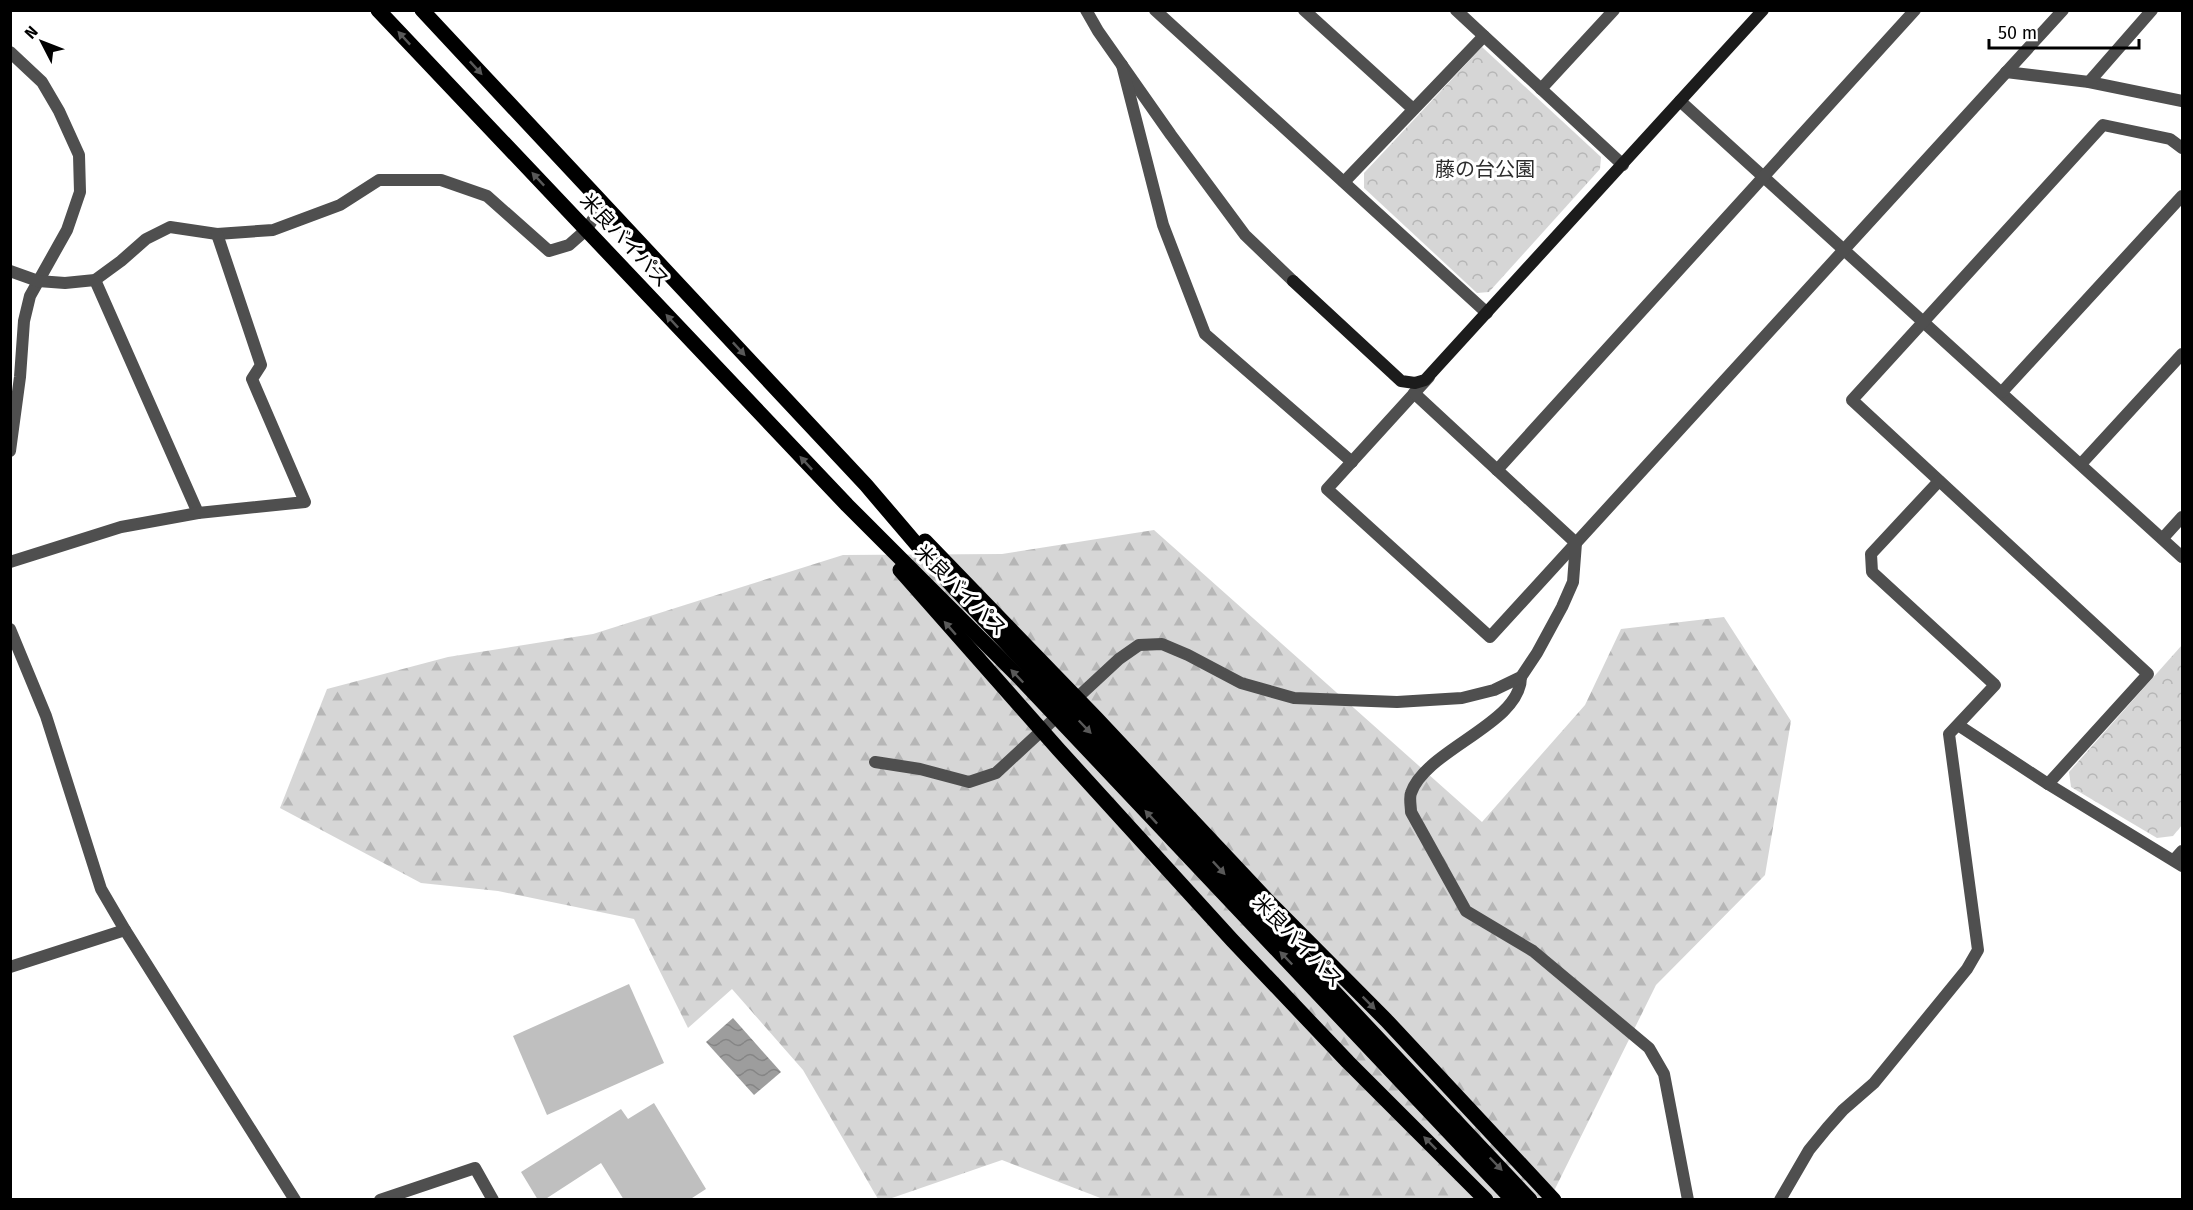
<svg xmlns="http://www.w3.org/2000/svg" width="2193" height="1210" font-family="'Fira Sans','Noto Sans JP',sans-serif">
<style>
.forest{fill:url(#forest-firs)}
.park{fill:url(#park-crowns)}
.water{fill:url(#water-waves)}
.building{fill:#bfbfbf}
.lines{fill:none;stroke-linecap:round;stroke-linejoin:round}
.street{stroke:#4f4f4f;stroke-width:12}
.secondary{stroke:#1c1c1c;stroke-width:12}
.primary{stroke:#000;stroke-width:15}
.oneway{fill:#595959}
.labels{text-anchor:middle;stroke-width:6;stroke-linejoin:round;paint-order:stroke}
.park-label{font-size:20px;fill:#2d2d2d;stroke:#fff}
.street-label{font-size:20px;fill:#000;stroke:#fff}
</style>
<defs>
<pattern id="forest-firs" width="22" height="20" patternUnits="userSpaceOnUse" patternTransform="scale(1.5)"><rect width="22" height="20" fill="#d6d6d6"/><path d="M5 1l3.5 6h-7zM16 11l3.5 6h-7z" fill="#b6b6b6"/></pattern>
<pattern id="park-crowns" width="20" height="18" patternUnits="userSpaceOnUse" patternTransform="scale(1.5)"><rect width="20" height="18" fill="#d6d6d6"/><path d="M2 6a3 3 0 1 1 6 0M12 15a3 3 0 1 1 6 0" fill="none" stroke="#b6b6b6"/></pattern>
<pattern id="water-waves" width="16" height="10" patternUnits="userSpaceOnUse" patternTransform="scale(1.5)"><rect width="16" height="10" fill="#9d9d9d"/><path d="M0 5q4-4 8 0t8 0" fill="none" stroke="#858585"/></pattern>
</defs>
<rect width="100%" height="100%" fill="#fff"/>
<path class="forest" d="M1154,530L1482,822L1585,705L1621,629L1724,617L1791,721L1765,875L1656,985L1550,1199H1103L1002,1160L889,1199H878L803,1070L732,989L688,1028L634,919L498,891L421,883L280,808L327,689L448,657L593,634L843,555L1002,554Z"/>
<g class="park">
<path d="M1482,47L1601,157L1600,169L1489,292L1477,293L1364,188V173Z"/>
<path d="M2182,645V825L2173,836L2157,838L2071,787L2069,772Z"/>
</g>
<path class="water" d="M733,1018L781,1072L754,1095L706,1042Z"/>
<g class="building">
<path d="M629,984L664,1063L547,1115L513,1036Z"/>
<path d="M654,1103L706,1189L689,1200H624L601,1163L544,1200H538L521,1172L621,1109L628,1119Z"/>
</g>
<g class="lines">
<g class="street">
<path d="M1086,10L1098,31L1171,135L1245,235L1293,281"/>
<path d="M1155,10L1487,313"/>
<path d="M1304,10L1413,109"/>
<path d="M1456,10L1623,165"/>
<path d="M10,52L42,82L59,111L79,155L80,192L67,230L30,296L24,321L20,377L10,451"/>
<path d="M1122,65L1163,225L1205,334L1352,462"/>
<path d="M2006,72L2089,82L2182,101"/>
<path d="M2089,82L2152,10"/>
<path d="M1541,89L1614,10"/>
<path d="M1680,101L2182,557"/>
<path d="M1344,182L1484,36"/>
<path d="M10,271L38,281L65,283L95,280L121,261L146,239L170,227L217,234L273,230L340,205L379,180H441L487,196L549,251L569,245L586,230L603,204"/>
<path d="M95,280L198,513"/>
<path d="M1429,377L1327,489L1490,637L2063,10"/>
<path d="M2002,392L2182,196"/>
<path d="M2081,464L2182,354"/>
<path d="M1497,470L1915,10"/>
<path d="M2163,538L2182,517"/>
<path d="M10,562L121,527L198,513L305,502L252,379L261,365L217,234"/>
<path d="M10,629L46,716L101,889L125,930L295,1200"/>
<path d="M1521,677C1521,724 1426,749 1411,793C1409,798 1411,806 1411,812L1466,911L1533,951L1649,1048L1664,1074L1688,1200"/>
<path d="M1958,725L2048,784L2182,866"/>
<path d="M875,762L920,769L969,782L996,773L1119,659L1139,645L1162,644L1188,655L1241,683L1294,698L1397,702L1462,698L1494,690L1521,677L1537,653L1562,607L1573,582L1576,543L1414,393"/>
<path d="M2048,784L2148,674L1852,400L2103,125L2170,139L2182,148"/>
<path d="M2174,860L2182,851"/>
<path d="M10,967L125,930"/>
<path d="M380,1200L475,1168L493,1200"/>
<path d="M1780,1200L1809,1150L1827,1128L1843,1110L1874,1083L1967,969L1978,950L1949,734L1995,685L1872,572L1871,554L1939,481"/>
</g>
<path class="secondary" d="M1293,281L1401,381L1415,383L1425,380L1763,10"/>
<g class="primary">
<path d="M378,10L847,505L1021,679L1513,1200"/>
<path d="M422,10L866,485L947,580L1530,1200"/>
<path d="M925,541L1096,718L1266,899L1386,1020L1554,1200"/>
<path d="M900,570L1059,750L1232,940L1348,1062L1486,1200"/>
</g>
</g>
<defs><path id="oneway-solid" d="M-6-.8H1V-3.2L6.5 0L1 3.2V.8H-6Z" transform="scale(1.5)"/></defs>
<g class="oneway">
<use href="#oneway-solid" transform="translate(404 38) rotate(-133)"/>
<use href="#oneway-solid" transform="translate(476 68) rotate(47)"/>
<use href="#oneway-solid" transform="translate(538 179) rotate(-133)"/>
<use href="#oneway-solid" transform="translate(672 321) rotate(-133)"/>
<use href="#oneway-solid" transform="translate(739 349) rotate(47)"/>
<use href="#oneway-solid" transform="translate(806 463) rotate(-133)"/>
<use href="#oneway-solid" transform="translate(950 628) rotate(-131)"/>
<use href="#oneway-solid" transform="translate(1017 676) rotate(-134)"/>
<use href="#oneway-solid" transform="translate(1085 727) rotate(46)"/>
<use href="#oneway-solid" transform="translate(1151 817) rotate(-133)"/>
<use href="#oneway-solid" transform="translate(1219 868) rotate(47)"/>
<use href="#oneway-solid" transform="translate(1286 958) rotate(-134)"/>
<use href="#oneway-solid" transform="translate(1369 1003) rotate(45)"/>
<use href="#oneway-solid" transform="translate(1430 1143) rotate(-135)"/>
<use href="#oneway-solid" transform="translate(1496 1164) rotate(46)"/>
</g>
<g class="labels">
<g class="park-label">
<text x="1485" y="176">藤の台公園</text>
</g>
<g class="street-label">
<text transform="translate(625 240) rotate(47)" y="7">米良バイパス</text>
<text transform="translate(961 590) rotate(45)" y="7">米良バイパス</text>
<text transform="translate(1298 941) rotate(46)" y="7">米良バイパス</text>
</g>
</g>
<rect width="2193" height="1210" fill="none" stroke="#000000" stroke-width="24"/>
<g transform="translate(42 42) rotate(312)" stroke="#ffffff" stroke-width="4.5" paint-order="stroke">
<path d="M0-4.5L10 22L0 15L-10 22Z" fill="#000000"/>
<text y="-9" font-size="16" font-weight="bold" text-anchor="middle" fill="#000000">N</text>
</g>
<path d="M1989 39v9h150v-9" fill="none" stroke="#000000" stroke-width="3"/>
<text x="1998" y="39" font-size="18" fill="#000000" stroke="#ffffff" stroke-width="4.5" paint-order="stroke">50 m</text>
</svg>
